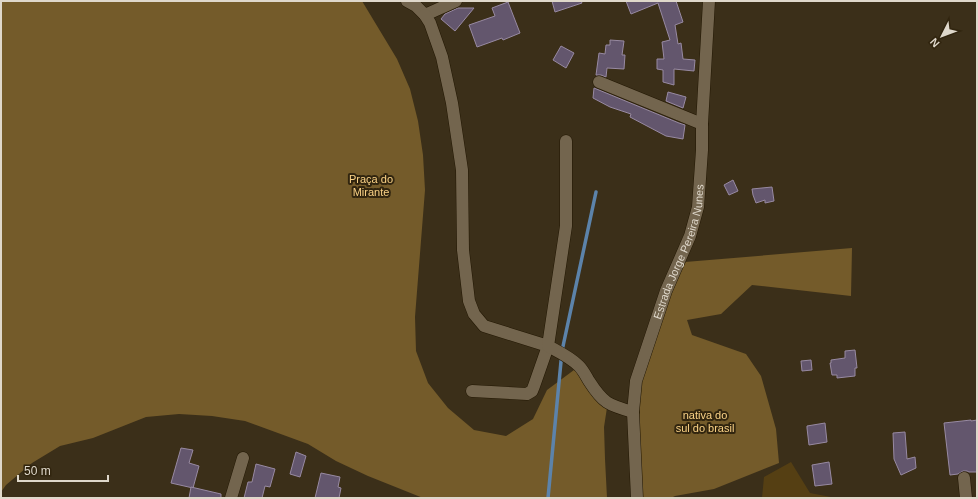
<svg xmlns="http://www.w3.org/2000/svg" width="978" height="499" font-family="Arial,sans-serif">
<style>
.green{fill:#553f13}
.forest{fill:#745b2a}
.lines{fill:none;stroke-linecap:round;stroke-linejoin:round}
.stream{stroke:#5c83aa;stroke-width:3.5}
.building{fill:#63566d;stroke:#988aa2}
.minor-casing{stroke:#221703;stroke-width:13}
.minor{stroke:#73654e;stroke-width:12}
.labels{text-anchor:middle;stroke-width:4;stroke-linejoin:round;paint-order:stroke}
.park-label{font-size:11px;fill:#fad286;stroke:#31250f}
.street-label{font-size:11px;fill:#dfd8cb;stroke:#31250f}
</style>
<rect width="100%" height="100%" fill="#3b2f19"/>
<path class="green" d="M791,462L810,493L836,498H762L764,477Z"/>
<g class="forest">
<path d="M1,1H362L397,59L410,89L418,121L423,155L425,190L415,317L416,351L428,383L448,408L474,430L506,436L533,419L547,390L574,370L600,388L608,401L604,427L605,459L607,498H423L368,476L336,461L308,444L245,421L212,416L179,414L146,417L93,438L60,446L32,463L6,485L1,492Z"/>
<path d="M852,248L851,296L752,285L721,314L687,320L692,335L746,354L761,376L776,429L779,463L714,489L675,496L671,498H641L639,395L647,351L685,262Z"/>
</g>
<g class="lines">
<path class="stream" d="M548,498L562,351L596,192"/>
</g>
<g class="building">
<path d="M552,1H581L582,3L555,12Z"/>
<path d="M626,1H676L683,22L675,25L678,44L681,43L683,59L695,60L694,71L674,69V85L663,82V70L657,69V59H664L662,42L670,40L658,3L631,14Z"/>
<path d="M508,2L520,33L503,40L502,38L477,47L469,25L495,16L492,8Z"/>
<path d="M458,8H474L455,31L441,19L445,14Z"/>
<path d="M610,40L624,41L622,55H625L624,69L607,68L606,77L601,75H596L599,53L605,54L606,45H610Z"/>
<path d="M561,46L574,53L566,68L553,60Z"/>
<path d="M594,88L679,123L685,125L683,139L666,136L630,117L631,114L610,107L593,98Z"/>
<path d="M668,92L686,97L683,108L666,101Z"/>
<path d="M733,180L738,191L729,195L724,185Z"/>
<path d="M772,187L774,201L765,203V200L756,203L753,195L752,189Z"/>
<path d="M855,350L857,368H855V376L837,378V375H832L830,363H831V360L845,358V351Z"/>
<path d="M811,360L812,370L802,371L801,361Z"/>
<path d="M971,420V421L977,420V472H969L967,471H963L958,474L950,475L944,423Z"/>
<path d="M825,423L827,442L809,445L807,428V426Z"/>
<path d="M905,432L907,459L915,457L916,468L901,475L894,459L893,433Z"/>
<path d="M181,448L193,450L189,463L199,466L193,488L171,483Z"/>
<path d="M296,452L306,456L300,477L290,474Z"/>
<path d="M829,462L832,484L815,486L812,465Z"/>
<path d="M256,464L275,469L270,487L265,486L262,498H244L248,482H252Z"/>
<path d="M321,473L340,477L338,487L341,488L339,498H315Z"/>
<path d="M191,487L221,494V498H189Z"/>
</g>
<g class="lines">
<g class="minor-casing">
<g id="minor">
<path d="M407,1L416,6L425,15L456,1"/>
<path d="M425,15L430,23L442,57L452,103L462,170L463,250L469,301L474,314L484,326L548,346L534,386L532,391L527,394L472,391"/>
<path d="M599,82L702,124"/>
<path d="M566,141V226L548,346C559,352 570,357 579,366C583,370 586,376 589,381C603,403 608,405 633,412"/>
<path d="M964,478L966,498"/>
<path d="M231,498L243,458"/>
<path id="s1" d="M637,498L633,412L636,381L666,291L690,236L698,207L702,150V124L709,1"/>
</g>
</g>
<use href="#minor" class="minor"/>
</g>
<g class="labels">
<g class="park-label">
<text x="371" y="183">Praça do<tspan x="371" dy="13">Mirante</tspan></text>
<text x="705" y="419">nativa do<tspan x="705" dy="13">sul do brasil</tspan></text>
</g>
<g class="street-label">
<text dy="4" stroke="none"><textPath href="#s1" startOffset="254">Estrada Jorge Pereira Nunes</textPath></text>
</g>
</g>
<rect width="978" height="499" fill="none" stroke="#dfd8cb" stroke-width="4"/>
<g transform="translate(942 36) rotate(228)" stroke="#31250f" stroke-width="3" paint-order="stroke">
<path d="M0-3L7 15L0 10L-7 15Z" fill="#dfd8cb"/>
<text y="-6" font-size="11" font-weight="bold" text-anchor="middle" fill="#dfd8cb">N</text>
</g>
<path d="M18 475v6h90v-6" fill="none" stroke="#dfd8cb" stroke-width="2"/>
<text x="24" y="475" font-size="12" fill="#dfd8cb" stroke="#31250f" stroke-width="3" paint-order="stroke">50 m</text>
</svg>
